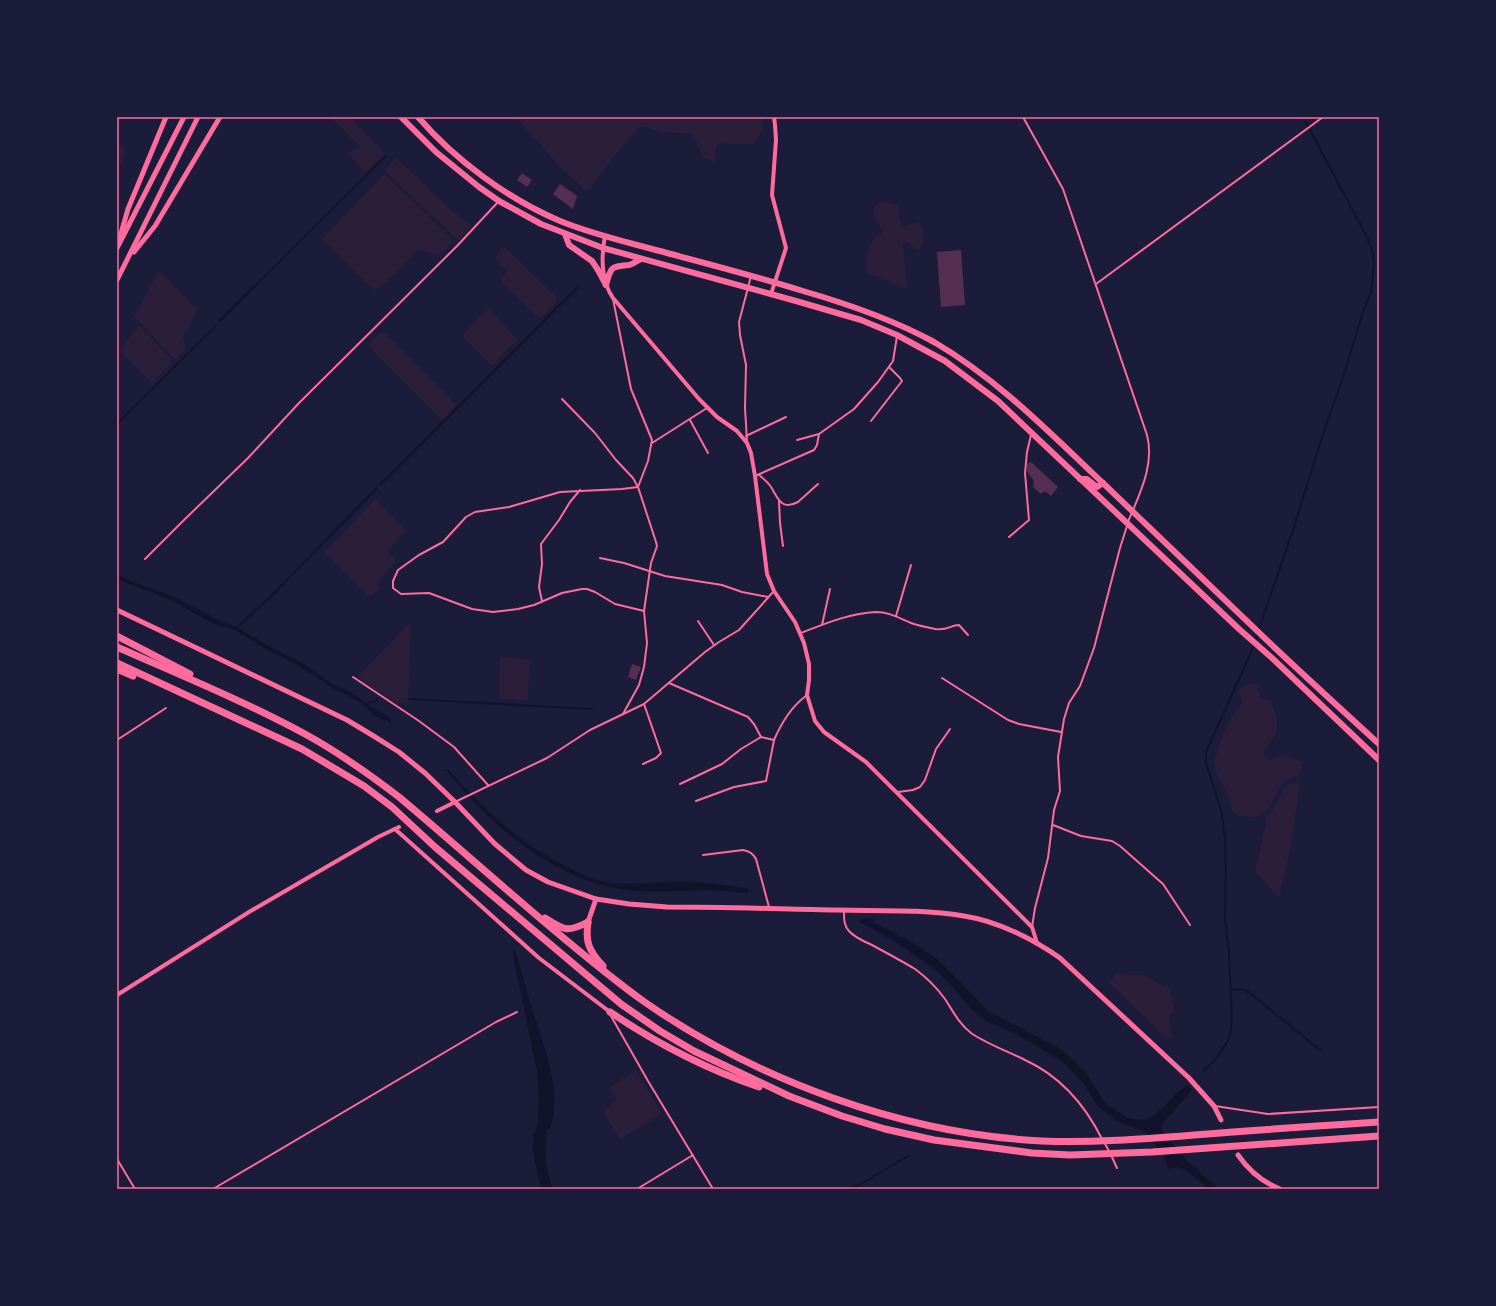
<svg xmlns="http://www.w3.org/2000/svg" width="1496" height="1306" font-family="Manrope,sans-serif">
<style>
.green{fill:#2a1e3b}
.water{fill:#12122b}
.lines{fill:none;stroke-linecap:round;stroke-linejoin:round}
.stream{stroke:#12122b;stroke-width:2}
.building{fill:#542f53}
.service{stroke:#ff6b9d;stroke-width:2}
.minor{stroke:#ff6b9d;stroke-width:4}
.tertiary{stroke:#ff6b9d;stroke-width:5}
.primary{stroke:#ff6b9d;stroke-width:6}
.trunk{stroke:#ff6b9d;stroke-width:7}
.neatline{fill:none;stroke:#ff6b9d;stroke-width:1.5}
</style>
<rect width="100%" height="100%" fill="#1b1b3a"/>
<g class="green">
<path d="M331,117H349L384,152V154L366,172H365L348,154L349,152L359,148V146Z"/>
<path d="M516,117H760L763,121C760,154 742,142 719,144L717,145L714,162L703,158L694,136L692,134L663,132L643,127H640L612,159L590,189L586,191L559,166Z"/>
<path d="M117,140L127,152L121,163L117,159Z"/>
<path d="M396,158L455,213L471,225L469,229L460,239H457L448,231L387,173L385,170Z"/>
<path d="M384,174L417,204L453,240L451,244L437,256L422,250L418,249L407,262L379,288L374,290L322,239Z"/>
<path d="M882,202L893,203L898,206L901,223L904,226L919,222C925,229 925,243 920,250L915,249L907,242L903,243L907,283V289L869,274L867,273L866,256L874,237L882,233C881,222 869,217 875,205Z"/>
<path d="M502,247H505L557,298L556,302L541,318L537,317L501,282V280L507,271L495,258Z"/>
<path d="M158,272H161L197,309L196,314L183,337L186,349L175,360L134,316Z"/>
<path d="M486,310H490L513,335L517,340L494,364L491,365L462,336Z"/>
<path d="M138,326L141,327L173,361L152,382L149,380L121,352V350Z"/>
<path d="M381,332H384L455,404V407L444,419H441L370,348L369,344Z"/>
<path d="M373,501H376L405,530L404,533L388,551L396,562L378,581L377,584L380,587L379,589L370,597L325,552Z"/>
<path d="M409,624L411,625L408,702L406,703H396L361,680L358,676Z"/>
<path d="M504,657L530,660L528,700L500,699L499,698L500,659Z"/>
<path d="M1250,683L1257,685L1261,699L1269,700L1271,702C1281,726 1279,731 1264,751L1265,759L1269,760L1284,755L1302,762L1303,763L1300,774C1295,778 1288,778 1284,783C1271,796 1271,821 1248,817C1243,816 1237,816 1233,812L1226,791L1216,773L1214,762L1221,739L1230,720L1242,703C1243,698 1238,695 1239,690Z"/>
<path d="M1298,782L1300,785L1290,851L1279,897L1277,896L1255,872L1265,827L1266,817L1272,811L1285,788L1290,784Z"/>
<path d="M1115,974L1146,975L1161,986L1164,987L1168,985L1175,1011L1169,1016L1172,1037L1167,1039L1112,986L1110,982Z"/>
<path d="M636,1070L661,1112L660,1115L620,1139L605,1115V1112L616,1099L610,1088L612,1086Z"/>
</g>
<g class="water">
<path d="M117,575L138,584L174,597L220,621L238,628L263,643L302,663L333,685L349,691L377,711L388,716L391,719V723L374,715L362,703L347,695L333,688L301,667L268,650L235,630L214,624L171,600L117,579Z"/>
<path d="M445,769H448C485,810 521,846 572,869C583,875 594,880 606,882C629,886 650,882 673,882C698,881 724,885 749,889L748,893C733,892 718,890 702,890C677,891 651,893 626,890C575,884 525,851 488,816C473,801 459,785 445,769Z"/>
<path d="M868,918H872L875,923L908,940L936,958L989,1012L1050,1043L1063,1051L1087,1074L1103,1100L1109,1106L1128,1118L1140,1120L1147,1119L1153,1116L1163,1108L1179,1091L1187,1085L1192,1090L1163,1123L1161,1126V1129C1178,1153 1197,1170 1219,1189H1209L1186,1170L1176,1167L1169,1169L1163,1155L1147,1133L1141,1130L1121,1123L1098,1107L1085,1085L1062,1061L1016,1034L985,1020L972,1010L951,985L932,967L891,939L860,922L861,920Z"/>
<path d="M514,950L516,953C521,970 526,988 531,1006C542,1040 564,1093 550,1128L547,1130C544,1150 545,1170 553,1189H542C538,1176 534,1161 533,1147C533,1142 535,1139 532,1135L535,1133L538,1122L539,1099L537,1071L514,960L513,951Z"/>
</g>
<g class="lines">
<g class="stream">
<path d="M220,321L386,156"/>
<path d="M117,424L215,327"/>
<path d="M381,484L579,286"/>
<path d="M236,628L265,602L377,488"/>
<path d="M410,699L592,709"/>
<path d="M367,704L377,700"/>
<path d="M1231,989L1244,990L1250,993L1320,1050"/>
<path d="M1204,1071L1218,1056L1227,1042L1230,1036L1232,1019L1229,954L1225,918L1226,872L1225,837L1221,809L1206,763V752L1250,655L1294,527L1322,437L1342,380L1363,312L1371,292L1374,265L1373,253L1367,237L1303,117"/>
<path d="M852,1189L910,1155"/>
</g>
</g>
<g class="building">
<path d="M522,173L532,180L527,187L517,180Z"/>
<path d="M560,184L577,196L573,209L553,194Z"/>
<path d="M961,250L965,305L941,307L937,252Z"/>
<path d="M1031,462L1058,487L1051,496L1045,491L1041,494L1033,487L1034,481L1027,472V464Z"/>
<path d="M632,664L641,667L636,680L628,677Z"/>
</g>
<g class="lines">
<g class="service">
<path d="M1023,117L1063,189L1147,435C1155,465 1139,495 1128,522"/>
<path d="M1096,284L1323,117"/>
<path d="M613,299L631,389L652,440L648,461L638,487L656,542L657,546L651,563L644,611L647,643L644,667L639,685L623,714"/>
<path d="M562,399L595,433L616,460L633,478L638,487L622,489L560,492L509,507L475,512L466,517L443,542L419,555L398,570L393,581V588L401,594L429,593L472,609L493,612L518,609L534,605L562,593L582,589H587L595,592L615,604L644,611"/>
<path d="M690,420L708,453"/>
<path d="M871,421L902,381L900,378L889,367"/>
<path d="M746,436L786,417"/>
<path d="M797,440L819,434"/>
<path d="M747,441L745,408L746,365L740,335L739,322L751,276"/>
<path d="M652,443L707,408"/>
<path d="M759,475C764,479 768,482 771,487C778,498 781,511 798,502L818,484"/>
<path d="M755,476L814,450L817,445L819,434L854,409L878,382L893,361L897,336"/>
<path d="M779,501L780,523L783,546"/>
<path d="M1009,537L1029,520L1025,473L1027,452L1031,435"/>
<path d="M600,558L624,563L665,576L722,585L742,592L768,597"/>
<path d="M145,559L184,520L248,458L299,403L457,246L498,202"/>
<path d="M542,601L539,587L542,564L541,544L559,520L570,502L580,490"/>
<path d="M896,616L911,565"/>
<path d="M698,621L714,645"/>
<path d="M822,625L830,589"/>
<path d="M801,633C824,624 850,613 876,612C889,612 899,618 911,623C919,626 927,627 935,629C948,631 950,625 959,625L968,635"/>
<path d="M353,677L419,721L454,747L488,785"/>
<path d="M942,678L1008,720L1019,724L1061,732"/>
<path d="M669,683L748,717L754,724L761,737"/>
<path d="M117,740L166,708"/>
<path d="M643,764L656,758L661,753L644,704"/>
<path d="M680,784L722,764L741,749L761,737L774,740C782,722 791,707 807,695"/>
<path d="M898,792L913,790L920,787L925,780L936,749L950,729"/>
<path d="M457,801L547,758L590,730L644,704L705,652L719,642L739,630L774,591"/>
<path d="M696,801L734,787L766,781L774,740"/>
<path d="M1053,825L1081,836L1112,841L1120,846L1163,884L1190,925"/>
<path d="M703,855L743,850C749,851 753,853 756,859L769,907"/>
<path d="M844,912C844,919 844,926 849,931C854,937 863,941 870,944C885,952 900,960 915,969C926,977 937,988 945,999C953,1011 959,1024 971,1033C987,1044 1007,1051 1025,1060C1060,1076 1085,1105 1102,1139"/>
<path d="M1032,927L1035,908L1048,858L1054,810L1060,791L1058,757L1064,719L1069,703L1080,686L1094,648L1120,548L1127,526"/>
<path d="M611,1016L648,1081L713,1189"/>
<path d="M1215,1106L1268,1114L1379,1107"/>
<path d="M1104,1142L1109,1151"/>
<path d="M1111,1155L1117,1168"/>
<path d="M117,1159L135,1189"/>
<path d="M213,1189L496,1022L517,1012"/>
<path d="M637,1189L693,1155"/>
</g>
<g class="minor">
<path d="M605,236C601,256 601,281 613,298L699,399L717,417L737,431L747,443L751,453L755,476L767,574L774,591L795,622L804,643L809,664V680L807,695L815,721L824,732L866,762L1032,927L1037,943"/>
<path d="M771,294L786,248L772,195L776,140L775,125L774,117"/>
<path d="M437,811L455,802"/>
<path d="M395,829L539,958L610,1012"/>
<path d="M117,995L249,912L378,837L399,827"/>
</g>
<g class="tertiary">
<path d="M120,237L128,209L166,117"/>
<path d="M117,248L184,117"/>
<path d="M134,252L155,226L220,117"/>
<path d="M117,280L198,117"/>
<path d="M117,610L205,652L347,720L372,735L399,752L425,773L455,802L495,844L526,870L548,882L596,899L588,922"/>
<path d="M596,899L629,904L667,907C724,907 780,909 837,910C879,911 921,909 964,916C997,921 1033,939 1060,958L1189,1078L1214,1106L1221,1120"/>
<path d="M1238,1155C1249,1171 1262,1182 1280,1189"/>
</g>
<g class="primary">
<path d="M401,117L436,152L479,187L499,201L541,224L603,248L796,301L861,320L897,335L945,361L998,401L1239,629L1272,658L1379,760"/>
<path d="M418,117C455,160 508,199 560,221C594,235 631,243 667,253C712,265 758,277 803,291C848,304 892,319 934,342C999,380 1051,434 1105,485C1162,539 1218,594 1275,648C1309,680 1344,712 1379,744"/>
<path d="M565,234L569,245L592,261L598,270L606,285"/>
<path d="M606,285C611,266 611,267 629,265C633,264 637,261 641,259"/>
<path d="M1080,479H1087L1097,487L1103,483"/>
</g>
<g class="trunk">
<path d="M117,636L190,674"/>
<path d="M117,647C180,675 244,701 305,734C338,752 369,774 399,797C449,839 498,883 548,925C580,952 612,979 646,1003C759,1081 904,1134 1042,1141C1093,1143 1143,1139 1194,1135C1256,1130 1317,1126 1379,1122"/>
<path d="M117,663L302,749L364,786L392,807L435,847L621,1004L660,1031L694,1051L789,1096L842,1116L885,1129L934,1140L1032,1153L1070,1155L1152,1152L1379,1136"/>
<path d="M117,669L133,676"/>
<path d="M545,918C564,930 567,933 588,922"/>
<path d="M588,922C585,942 589,951 603,966"/>
<path d="M610,1012C656,1043 706,1069 759,1087"/>
</g>
</g>
<rect width="1496" height="1306" fill="none" stroke="#1b1b3a" stroke-width="236"/>
<rect x="118" y="118" width="1260" height="1070" class="neatline"/>
</svg>
